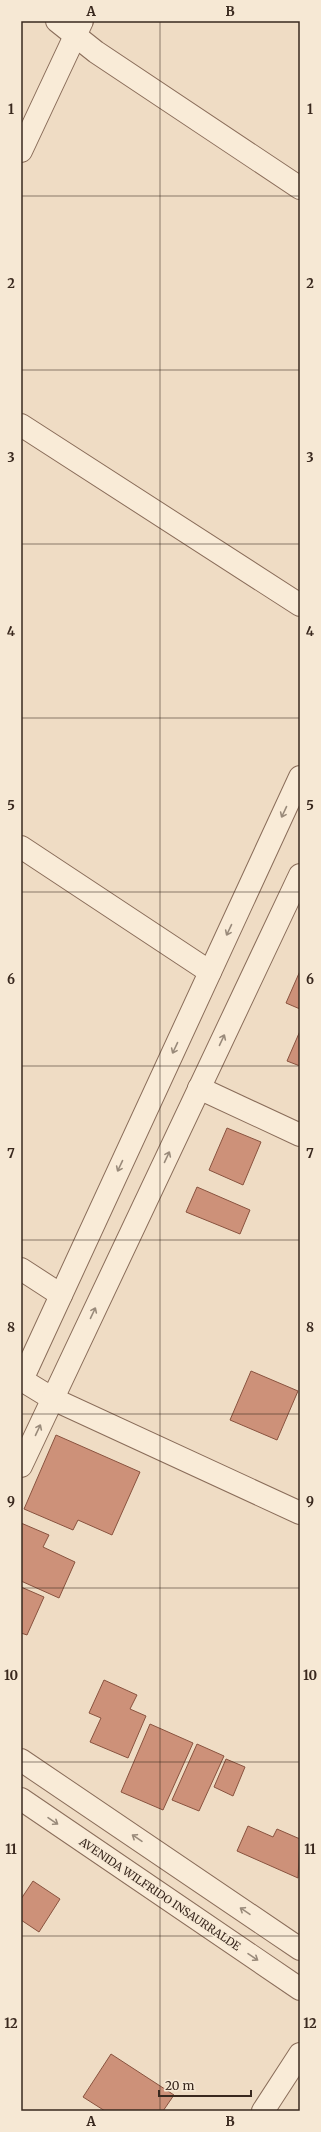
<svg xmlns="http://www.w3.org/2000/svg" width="321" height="2132" font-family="Merriweather,serif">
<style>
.building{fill:#cd9179;stroke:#89533f}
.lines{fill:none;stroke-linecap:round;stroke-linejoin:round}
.minor-casing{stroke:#8a6d5a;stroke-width:24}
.tertiary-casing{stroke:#8a6d5a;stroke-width:24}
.minor{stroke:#f9ebd7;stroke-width:22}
.tertiary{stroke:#f9ebd7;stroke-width:22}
.oneway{stroke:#998a7a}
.grid{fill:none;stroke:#39281e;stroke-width:1;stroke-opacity:0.55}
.labels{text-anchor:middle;stroke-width:3;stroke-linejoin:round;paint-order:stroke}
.street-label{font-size:11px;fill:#39281e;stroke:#f6e8d4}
.neatline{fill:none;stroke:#39281e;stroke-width:1.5}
.grid-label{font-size:13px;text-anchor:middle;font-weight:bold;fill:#39281e}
</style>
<rect width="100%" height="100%" fill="#efdcc4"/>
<g class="building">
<path d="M300,971V1009L286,1003Z"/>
<path d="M300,1031V1066L287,1061Z"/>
<path d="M227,1128L261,1142L243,1185L209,1170Z"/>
<path d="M197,1187L250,1210L240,1234L186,1212Z"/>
<path d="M251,1371L298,1391L277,1440L230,1420Z"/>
<path d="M56,1435L140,1472L112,1535L78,1520L73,1530L24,1509Z"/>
<path d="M21,1523L49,1535L43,1547L75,1562L59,1598L21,1581Z"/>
<path d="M21,1587L44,1597L27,1635L21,1633Z"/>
<path d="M104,1680L137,1695L130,1709L146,1716L128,1758L90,1742L101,1718L89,1713Z"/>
<path d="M150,1724L193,1743L163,1810L121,1792Z"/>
<path d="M197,1744L224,1756L199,1811L172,1800Z"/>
<path d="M226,1759L245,1767L233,1796L214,1787Z"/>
<path d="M248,1826L273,1837L277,1829L300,1839L298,1878L237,1851Z"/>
<path d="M33,1881L60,1899L39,1932L21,1920V1899Z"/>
<path d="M111,2054L174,2095L163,2111H105L83,2097Z"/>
</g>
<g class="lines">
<g class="minor-casing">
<g id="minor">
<path d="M57,21L96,52L300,188"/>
<path d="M21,151L82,21"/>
<path d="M21,425L300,605"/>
<path d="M21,847L210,972"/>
<path d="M199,1088L300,1135"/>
<path d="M21,1269L61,1295"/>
<path d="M22,1380L53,1399L300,1513"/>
<path d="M21,1382L300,777"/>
<path d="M21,1466L300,875"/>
<path d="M263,2111L300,2054"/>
</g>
</g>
<g class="tertiary-casing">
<g id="tertiary">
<path d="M21,1760L300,1949"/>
<path d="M21,1799L300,1989"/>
</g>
</g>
<use href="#minor" class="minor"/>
<use href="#tertiary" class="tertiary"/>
</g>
<defs><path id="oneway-shaft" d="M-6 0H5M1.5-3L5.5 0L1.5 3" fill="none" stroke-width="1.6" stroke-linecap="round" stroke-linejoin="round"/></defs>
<g class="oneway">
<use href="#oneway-shaft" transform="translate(284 812) rotate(115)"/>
<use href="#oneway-shaft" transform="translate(229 930) rotate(115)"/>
<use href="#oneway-shaft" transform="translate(222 1040) rotate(-65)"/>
<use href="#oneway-shaft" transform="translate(175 1048) rotate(115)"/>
<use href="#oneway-shaft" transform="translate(167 1157) rotate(-65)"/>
<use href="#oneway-shaft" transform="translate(120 1166) rotate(115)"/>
<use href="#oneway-shaft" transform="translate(93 1313) rotate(-65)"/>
<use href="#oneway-shaft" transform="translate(38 1430) rotate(-65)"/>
<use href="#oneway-shaft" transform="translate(53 1821) rotate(34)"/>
<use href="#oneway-shaft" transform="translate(137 1838) rotate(-146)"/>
<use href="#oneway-shaft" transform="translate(245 1911) rotate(-146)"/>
<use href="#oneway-shaft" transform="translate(253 1957) rotate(34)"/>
</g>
<path class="grid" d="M160,21V2111M21,196H300M21,370H300M21,544H300M21,718H300M21,892H300M21,1066H300M21,1240H300M21,1414H300M21,1588H300M21,1762H300M21,1936H300"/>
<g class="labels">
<g class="street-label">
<text transform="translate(160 1894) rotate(34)" y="4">AVENIDA WILFRIDO INSAURRALDE</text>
</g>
</g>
<rect width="321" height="2132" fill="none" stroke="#f6e8d4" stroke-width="44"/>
<path d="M159 2090v6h92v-6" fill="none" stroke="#39281e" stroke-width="2"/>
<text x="165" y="2090" font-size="12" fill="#39281e" stroke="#f6e8d4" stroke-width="3" paint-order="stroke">20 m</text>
<rect x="22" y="22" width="277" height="2088" class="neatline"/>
<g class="grid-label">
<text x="91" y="16">A</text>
<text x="230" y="16">B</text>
<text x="11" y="114">1</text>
<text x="310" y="114">1</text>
<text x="11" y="288">2</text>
<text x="310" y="288">2</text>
<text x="11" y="462">3</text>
<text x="310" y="462">3</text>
<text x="11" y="636">4</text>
<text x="310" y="636">4</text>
<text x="11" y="810">5</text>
<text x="310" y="810">5</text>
<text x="11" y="984">6</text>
<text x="310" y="984">6</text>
<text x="11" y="1158">7</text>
<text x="310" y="1158">7</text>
<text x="11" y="1332">8</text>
<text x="310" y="1332">8</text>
<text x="11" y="1506">9</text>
<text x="310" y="1506">9</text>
<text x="11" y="1680">10</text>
<text x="310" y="1680">10</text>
<text x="11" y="1854">11</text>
<text x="310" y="1854">11</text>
<text x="11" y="2028">12</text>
<text x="310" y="2028">12</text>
<text x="91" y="2126">A</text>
<text x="230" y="2126">B</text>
</g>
</svg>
